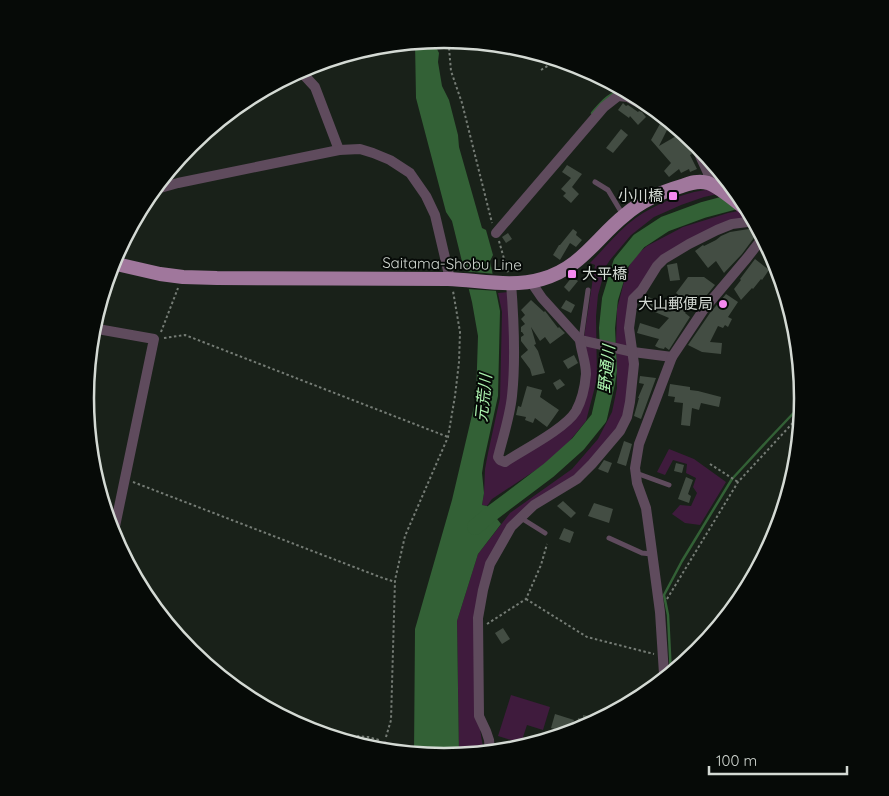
<svg xmlns="http://www.w3.org/2000/svg" width="889" height="796" font-family="Quicksand,'Noto Sans JP',sans-serif">
<style>
.green{fill:#3f1b3d}
.water{fill:#336136}
.pier{fill:#192119}
.lines{fill:none;stroke-linecap:round;stroke-linejoin:round}
.stream{stroke:#336136;stroke-width:2.5}
.river{stroke:#336136;stroke-width:16}
.building{fill:#434d43}
.path{stroke:#757c75;stroke-width:2;stroke-dasharray:2.5 2.5;stroke-linecap:butt}
.service{stroke:#5f4b5d;stroke-width:5}
.minor{stroke:#5f4b5d;stroke-width:10}
.tertiary{stroke:#5f4b5d;stroke-width:11}
.primary{stroke:#a0779c;stroke-width:14}
.poi-dot{fill:#f589ef;stroke:#060a07;stroke-width:2}
.labels{text-anchor:middle;stroke-width:4;stroke-linejoin:round;paint-order:stroke}
.poi-label{font-size:15px;fill:#d4dad4;stroke:#060a07;text-anchor:end}
.street-label{font-size:15px;fill:#d4dad4;stroke:#060a07}
.water-label{font-size:16px;font-style:italic;fill:#acf3af;stroke:#060a07}
.rim{fill:none;stroke:#d4dad4;stroke-width:2.5}
</style>
<rect width="100%" height="100%" fill="#192119"/>
<g class="green">
<path d="M733,186L736,190L704,197L681,205L654,217L631,235L610,260L606,266L598,295L596,316L597,379L586,421L568,443L545,464L492,499L487,506L482,505L484,493L485,469L488,453L500,398L502,312L498,293L509,292L510,315L509,395L500,463L563,427L584,399V337L595,265L590,263C603,250 615,235 628,224C647,208 671,198 694,192C707,189 720,189 733,186Z"/>
<path d="M749,209L753,216L660,257L630,302V347L627,411L613,437L575,476L510,523L476,616L480,729L484,753L459,756L457,621L478,554L510,513L572,469L598,439L612,412L617,388L616,344L617,309L627,270L635,256L647,246L683,227L728,213Z"/>
<path d="M86,394L93,423L90,442L85,398Z"/>
<path d="M669,449L694,459L726,482L700,525L685,523L672,514L680,505L691,506L697,493L693,487L696,478L686,473L687,464L673,460L665,475L657,472Z"/>
<path d="M511,695L550,707L543,730L527,725L521,743L498,736Z"/>
</g>
<path class="water" d="M436,40V47L439,53L438,62L442,86L449,100L458,135L459,147L482,228L486,230L493,255L490,261L500,311L498,396L484,460L482,473L484,493L482,505L487,506L501,524L478,554L457,621L459,756L444,757L414,754L415,629L452,500L476,398L478,336L472,302L452,221L446,212L416,98L415,42Z"/>
<path class="pier" d="M462,271L495,274L499,291L467,289Z"/>
<g class="lines">
<g class="stream">
<path d="M592,113C600,104 611,90 623,92"/>
<path d="M671,675L668,615L664,595L682,561L732,479L769,439L803,403"/>
</g>
<path class="river" d="M475,527L492,513L549,470L578,444L599,418L607,383L609,370L607,328L610,299L621,263L639,241L665,224L703,210L744,199"/>
</g>
<g class="building">
<path d="M623,103L626,106L628,105L638,112L639,111L642,112L646,117L638,125L630,116L629,118L618,110Z"/>
<path d="M661,122L669,126L659,146L678,135L682,142L685,140L687,145L692,154L690,155L697,169L690,172L689,169L681,173L679,169L669,177L664,171L671,163L651,140Z"/>
<path d="M621,129L628,135L613,153L606,148Z"/>
<path d="M567,165L582,174L572,187L579,194L571,203L563,196L566,193L561,189L571,178L562,172Z"/>
<path d="M755,228L759,231L742,254L724,273L716,261L708,268L695,251L703,245L704,246L716,240L721,236L730,232Z"/>
<path d="M573,229L577,232L576,235L582,240L576,247L570,243L560,260L553,255L559,245H560Z"/>
<path d="M508,233L512,239L506,243L502,237Z"/>
<path d="M755,259L769,270L762,280L761,279L753,289L752,288L741,300L734,289L741,280L740,279Z"/>
<path d="M677,263L680,280L670,281L667,265Z"/>
<path d="M572,277L578,281L569,292L564,287Z"/>
<path d="M688,277H704L715,285L702,301L697,296L685,313L690,317L669,350L665,347L664,349L659,348L655,346L659,339L637,333L640,323L659,329L669,318L641,306L646,296L665,304L666,303L672,309L681,297L676,293Z"/>
<path d="M726,294L738,302L728,317L732,319L728,327L725,325L723,328L718,326L710,342L722,343L721,354L702,352L688,345L710,313Z"/>
<path d="M531,300L544,312L545,311L558,328L559,327L565,333L550,344L545,337L540,341L531,327L536,344L534,345L538,351L545,373L532,376L530,369L521,357V356L528,350L521,341V337L524,335L522,332H521V327L525,324L521,319L525,315L521,310Z"/>
<path d="M566,300L575,305L571,313L561,308Z"/>
<path d="M574,355L578,363L568,369L563,361Z"/>
<path d="M640,376L656,378L641,419L634,416L639,398H638L644,384L639,383Z"/>
<path d="M560,379L565,385L557,390L553,383Z"/>
<path d="M670,384L690,387V390L698,391L721,397L719,407L701,403L699,410L692,408L690,426L681,425L683,403L674,402L675,397L668,396Z"/>
<path d="M527,386L542,390L540,397L559,410L547,427L535,418L533,423L525,420L526,417L516,415L518,406L521,407Z"/>
<path d="M624,441L632,444L626,466L617,463Z"/>
<path d="M604,460L612,463L608,473L598,469Z"/>
<path d="M676,463L684,465L682,473L674,471Z"/>
<path d="M686,477L693,480L688,494L691,496L689,503L678,499Z"/>
<path d="M563,501L576,513L571,518L557,506Z"/>
<path d="M594,503L613,509L609,523L588,516Z"/>
<path d="M564,528L574,532L570,543L559,539Z"/>
<path d="M503,628L510,639L502,644L495,633Z"/>
<path d="M555,714L574,720L570,734L551,728Z"/>
<path d="M583,715L594,717L593,719L601,720L587,727L577,725L578,718L583,719Z"/>
</g>
<g class="lines">
<g class="path">
<path d="M449,48L451,71L462,103L492,223"/>
<path d="M541,70L559,59"/>
<path d="M499,241L508,273"/>
<path d="M161,332L178,288"/>
<path d="M164,338L185,335L448,437"/>
<path d="M710,464L738,482"/>
<path d="M133,482L380,577L395,582"/>
<path d="M526,599L587,637L654,654"/>
<path d="M667,599L738,482L802,413"/>
<path d="M487,624L526,599L541,565L547,544"/>
<path d="M242,694L348,737L356,739L358,736L368,737L379,740"/>
<path d="M386,737L391,720L395,580L405,536L448,437L455,396L459,362L460,332L453,291"/>
</g>
<g class="service">
<path d="M448,41L451,39"/>
<path d="M595,182L608,190L623,215"/>
<path d="M719,186L730,183"/>
<path d="M581,339L588,290"/>
<path d="M636,473L669,485"/>
<path d="M521,518L545,533"/>
<path d="M609,538L642,553L652,554"/>
<path d="M384,751L385,744"/>
</g>
<g class="minor">
<path d="M298,71L304,75L315,87L339,150"/>
<path d="M153,190L178,183L339,150L360,149L373,153L390,160L410,173L426,196L435,215L450,279"/>
<path d="M496,233L604,107L618,96L628,97L669,119"/>
<path d="M531,282L542,298L580,340L633,352L672,357"/>
<path d="M511,283C514,321 516,359 512,396C510,416 503,437 498,457L500,460L505,462C523,450 565,429 576,411C582,400 585,386 586,374C586,362 581,351 580,340"/>
<path d="M92,328L154,339L113,536"/>
<path d="M663,681L664,674L660,612L650,537L646,508L637,483L635,468L639,444L672,357L704,309L747,258L764,236"/>
<path d="M490,753L489,740L486,731L479,716L478,618L483,590L490,564L511,527L534,505L577,479L592,464L620,431L627,417L630,402L634,364L629,328L633,299L642,290L657,266L664,259L689,244L717,230L732,224L755,221"/>
</g>
<path class="tertiary" d="M693,139L708,172L709,177L707,182"/>
<path class="primary" d="M112,263L160,274L183,277L217,278C294,279 371,278 448,279C479,280 512,288 542,279C581,268 596,238 625,215C641,201 661,192 682,186C690,183 699,180 708,183C719,186 740,205 751,213"/>
</g>
<g class="poi-dot">
<rect x="668" y="191" width="10" height="10" rx="2.5"/>
<rect x="567" y="269" width="10" height="10" rx="2.5"/>
<circle cx="723" cy="304" r="5"/>
</g>
<g class="labels">
<g class="poi-label">
<text x="663" y="201">小川橋</text>
<text x="582" y="279" text-anchor="start">大平橋</text>
<text x="713" y="309">大山郵便局</text>
</g>
<g class="street-label">
<text transform="translate(452 264) rotate(1)" y="5">Saitama-Shobu Line</text>
</g>
<g class="water-label">
<text transform="translate(606 369) rotate(-84)" y="6">野通川</text>
<text transform="translate(483 398) rotate(-84)" y="6">元荒川</text>
</g>
</g>
<path d="M0 0H889V796H0ZM94 398a350 350 0 1 1 700 0a350 350 0 1 1-700 0Z" fill="#060a07" fill-rule="evenodd"/>
<path class="rim" d="M94 398a350 350 0 1 1 700 0a350 350 0 1 1-700 0Z"/>
<path d="M709 766v8h138v-8" fill="none" stroke="#d4dad4" stroke-width="2.5"/>
<text x="716" y="766" font-size="15" fill="#d4dad4" stroke="#060a07" stroke-width="4" paint-order="stroke">100 m</text>
</svg>
